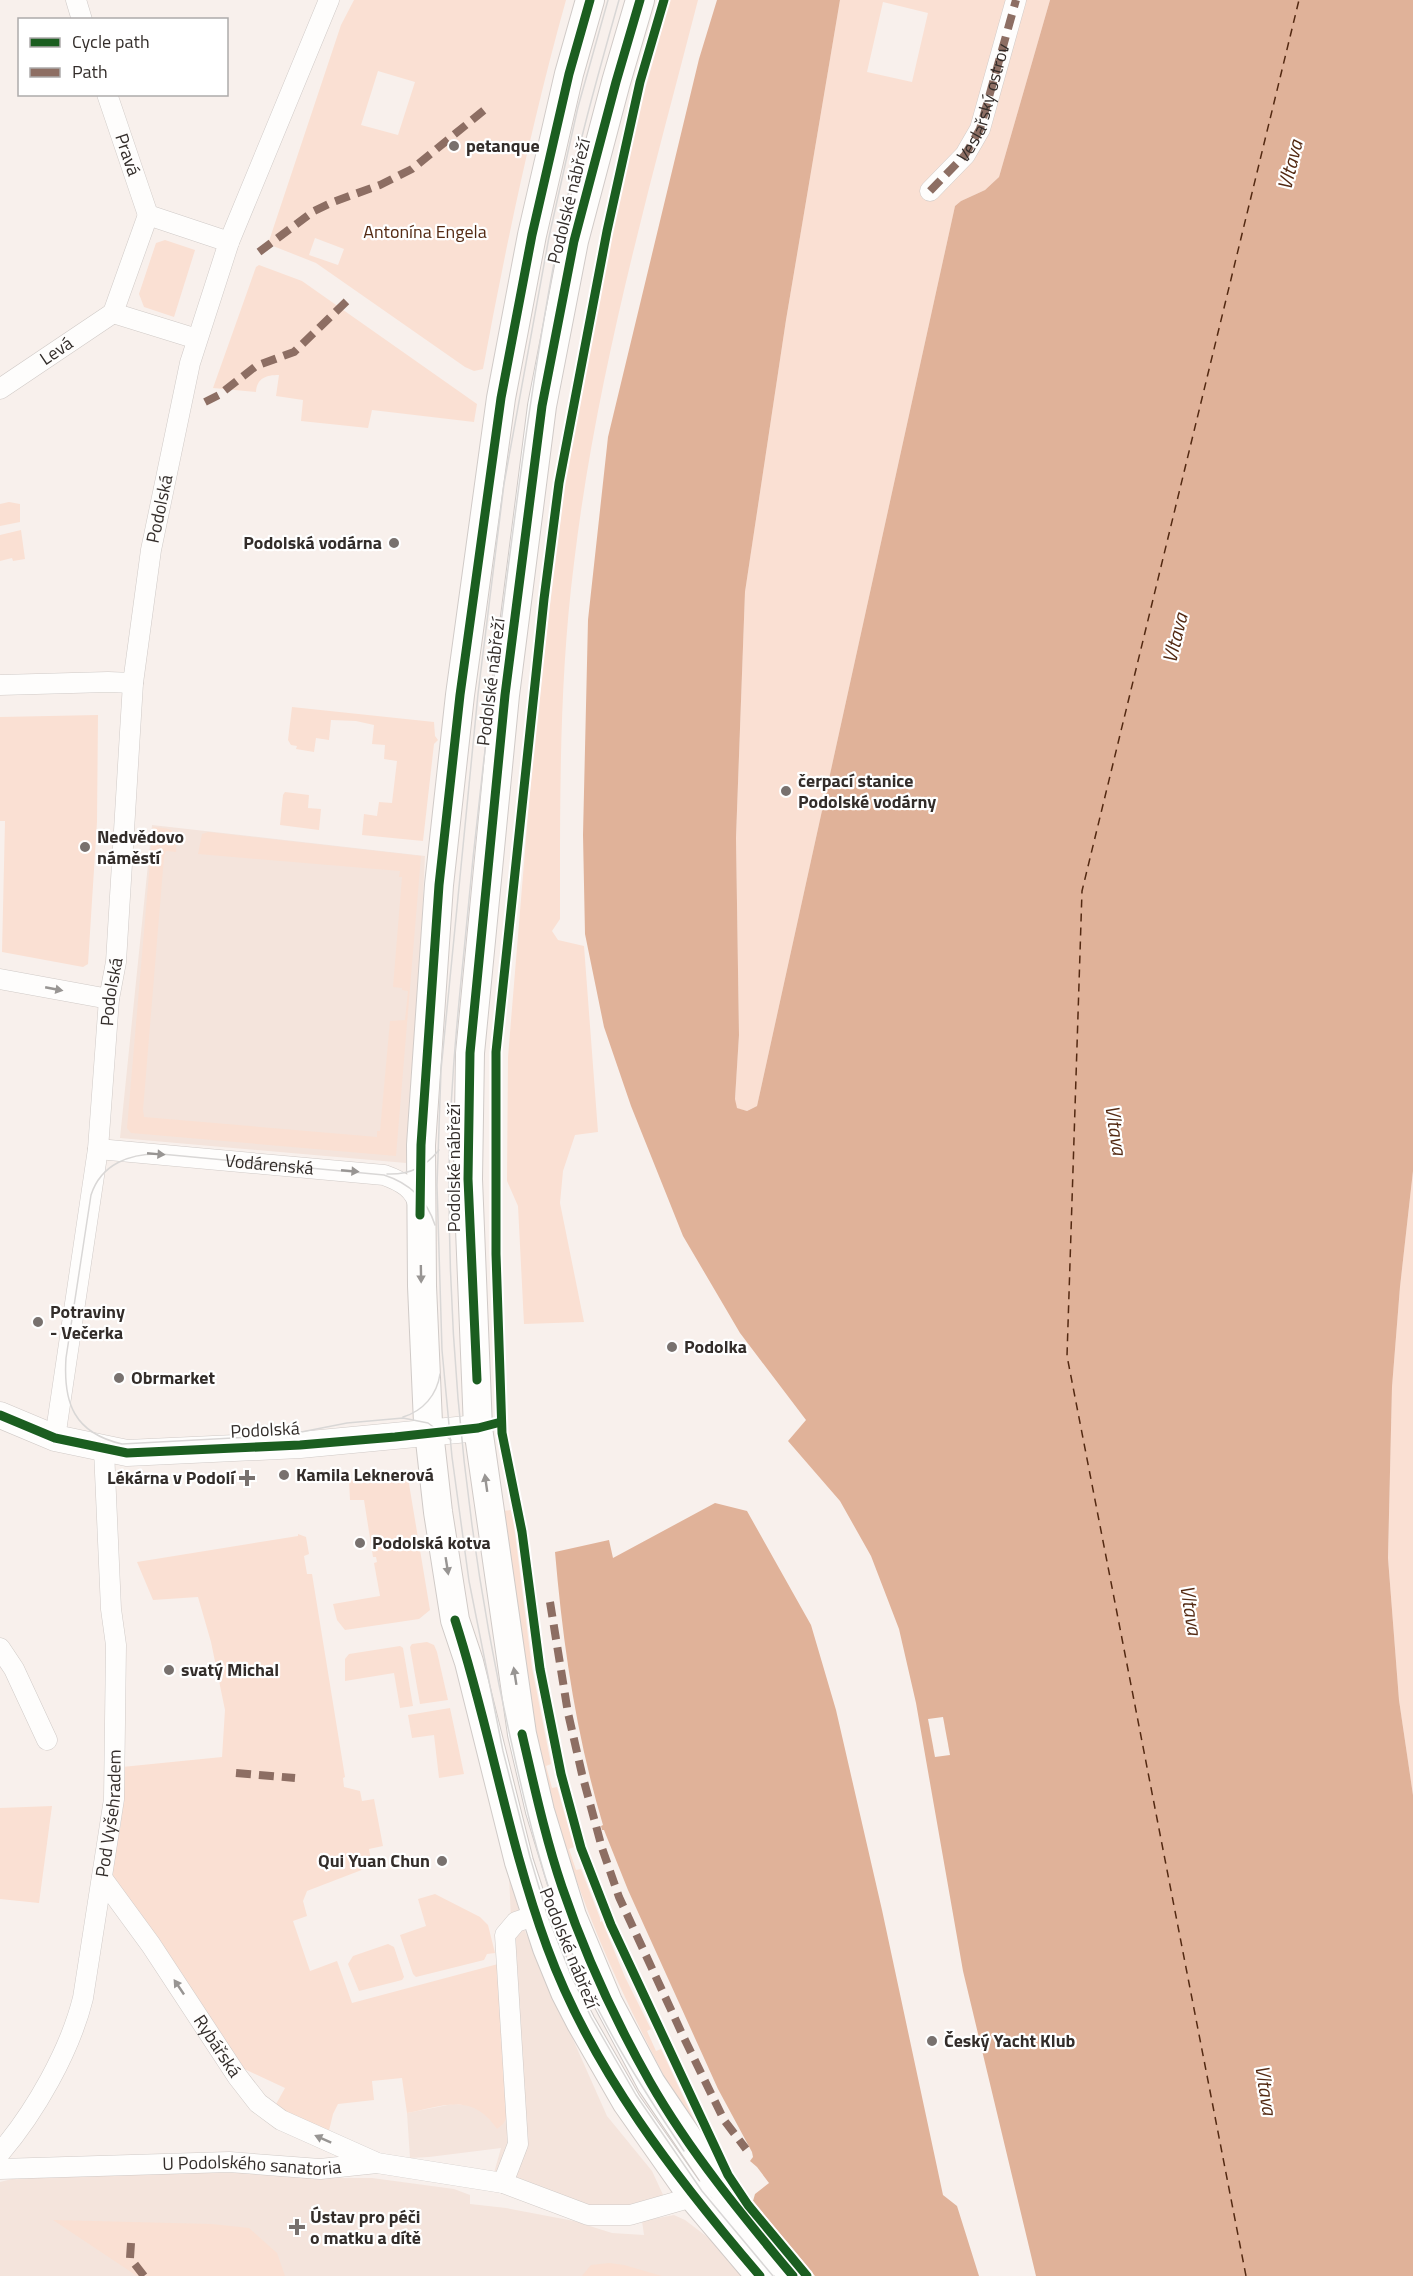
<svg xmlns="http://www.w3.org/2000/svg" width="1413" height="2276" font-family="'Titillium Web',sans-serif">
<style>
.built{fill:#f4e4dc}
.green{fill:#fae0d3;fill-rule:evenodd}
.water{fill:#e0b299}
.pier{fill:#f8f0ec}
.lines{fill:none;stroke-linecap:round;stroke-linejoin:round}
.ferry{stroke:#532912;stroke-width:1.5;stroke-dasharray:8 6;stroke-linecap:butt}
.minor-casing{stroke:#d0cac7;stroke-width:21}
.tertiary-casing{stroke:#d0cac7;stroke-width:27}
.secondary-casing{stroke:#d0cac7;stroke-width:30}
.minor{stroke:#fefdfc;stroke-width:20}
.tertiary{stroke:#fefdfc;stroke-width:26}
.secondary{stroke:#fefdfc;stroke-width:28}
.tram{stroke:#d9d7d6;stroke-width:1.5}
.quiet{stroke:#8d6e63;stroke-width:8;stroke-dasharray:15 8;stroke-linecap:butt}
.cycleway-casing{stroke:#fff;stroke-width:13}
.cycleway{stroke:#1b5e20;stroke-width:9}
.oneway{fill:#989593}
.poi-dot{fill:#78716e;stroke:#fff;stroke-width:2}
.labels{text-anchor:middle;stroke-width:4.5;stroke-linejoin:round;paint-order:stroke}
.street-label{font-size:18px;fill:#332d2a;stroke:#fff}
.poi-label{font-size:18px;font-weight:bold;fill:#332d2a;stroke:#fff;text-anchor:start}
.park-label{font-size:18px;fill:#532912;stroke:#fff}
.water-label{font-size:20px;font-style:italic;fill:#532912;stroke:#fff}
</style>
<rect width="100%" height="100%" fill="#f8f0ec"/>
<g class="built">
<path d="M152,825L425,856L418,1003L406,1163L120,1138Z"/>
<path d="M509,1875L524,1929L607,2116L652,2171L665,2199L627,2210L576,2206L494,2173L501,2148L429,2157L410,2158L407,2113L453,2104L475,2106L490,2119L512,1942Z"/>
<path d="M223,2167L326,2178H372L454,2189L470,2195V2204L506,2208L574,2221L612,2233L644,2235L642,2221L674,2215L685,2220L727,2252L746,2276H0V2182L24,2176Z"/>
</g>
<g class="green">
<path d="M354,0H566C532,122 506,245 483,369L474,371L465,367L316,263L268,244L341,25ZM378,71L415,82L398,135L361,125ZM315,238L344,249L338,265L309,255Z"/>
<path d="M670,0H698C650,186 597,371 574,563C559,681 560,800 560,919L552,931L558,940L584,946L598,1132L575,1135L563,1171L560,1203L584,1322L524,1324L518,1206L507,1181L508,1057L530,790L544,655L565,482L603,274L640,108Z"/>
<path d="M840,0H1050L999,177L985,190L961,201L955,206L757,1106L747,1111L736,1108L735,1099L739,1035L736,838L745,592L786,320ZM883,2L928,13L912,82L867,72Z"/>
<path d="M165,240L195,250L174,317L144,307L139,294L156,243Z"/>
<path d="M259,265L302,281L477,404L474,422L372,410L368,428L301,421L303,400L276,396L279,375C266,375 257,378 256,392L213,388L256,267Z"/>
<path d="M9,502L20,504V522L0,526V504Z"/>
<path d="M21,530L25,559L13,561L12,558L0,561V535Z"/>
<path d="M292,707L434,722L435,736L438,740L434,744L423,841L362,835L364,814L377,816L379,802L392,803L397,761L384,759L385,745L372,744L374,725L356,721L331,720L329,740L316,738L314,752L296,749L297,746L291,745L288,740Z"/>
<path d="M98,715L97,822L88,964L83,967L2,952L5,821H0V717Z"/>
<path d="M285,792L309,795L308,808L321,809L319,830L280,825L283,795Z"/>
<path d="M153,827C175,829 178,829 176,852L166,851L164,857L143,1110L144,1117L377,1137V1131H380L390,1021L405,1020L408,991L402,990V988L393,987L402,877H399L400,871L198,854L202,834L208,832L421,856L396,1156L131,1133L127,1128Z"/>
<path d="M1413,1171V1795L1399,1700L1388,1558L1392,1387L1400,1287Z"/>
<path d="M396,1476L408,1478L430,1610L419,1619L345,1630L337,1620L333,1604L380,1596L374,1563L377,1562L376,1557H373L364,1500H350L349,1480Z"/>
<path d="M512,1510L532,1668L551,1764L546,1766L552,1788L557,1787L574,1847L569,1849L576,1870L581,1869L600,1918V1922L602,1921L625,1977L651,2029L647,2031L656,2051L661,2049L695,2122L696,2136C643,2038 593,1940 561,1833C529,1729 517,1619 500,1511Z"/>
<path d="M298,1534L306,1537L309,1554L304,1556L307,1574H312L345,1777L343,1778L344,1787L360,1791L362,1801L374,1799L383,1846L369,1849L372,1866L307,1891L303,1901L307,1916L293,1921L310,1971L337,1961L352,2003L498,1964L511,2109L503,2124L497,2129C472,2092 444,2106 407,2113L402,2078L372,2081L374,2100L338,2104L333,2114L327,2139L275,2106L285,2088L238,2066L112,1881V1868L121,1824L122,1767L222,1757L225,1710L211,1642L198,1597L153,1600L137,1562L298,1536Z"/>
<path d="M427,1642L434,1645L437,1652L448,1700L420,1704L410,1647L412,1644Z"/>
<path d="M400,1646L403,1648L413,1706L400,1708L394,1673L345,1681V1659L349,1654Z"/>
<path d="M450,1708L464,1774L439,1778L434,1735L412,1738L408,1715Z"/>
<path d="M52,1806L39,1903L0,1899V1808Z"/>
<path d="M435,1894L480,1917L488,1925L495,1953L487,1954L484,1960L416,1977L413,1974L400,1935L426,1926L418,1899Z"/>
<path d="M388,1944L394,1947L404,1977L402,1980L359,1991L348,1964L353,1956Z"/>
<path d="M53,2220L212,2224L249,2228L277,2253L285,2276H137Z"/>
<path d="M609,2263L624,2265L662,2276H582L591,2265Z"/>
</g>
<g class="water">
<path d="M717,0H840L786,320L745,592L736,838L739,1035L735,1099L737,1108L747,1111L757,1106L955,206L961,201L985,190L999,177L1050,0H1413V1171L1400,1287L1392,1387L1388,1558L1399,1700L1413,1795V2276H1036L963,1971L916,1703L899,1629L871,1556L840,1501L788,1441L806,1420L740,1333L683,1236L631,1106L604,1027L585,934L583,835L588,620L608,437L699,59Z"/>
<path d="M715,1503L747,1511L811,1625L836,1710L882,1910L943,2195L957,2206L979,2276H815L753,2201L755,2194L769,2183L757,2167L750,2161L753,2157L752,2152L718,2089L628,1890L604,1830H602L601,1826L603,1825C576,1735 563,1645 555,1552L609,1540L613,1558Z"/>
</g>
<path class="pier" d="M943,1717L950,1755L935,1757L928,1719Z"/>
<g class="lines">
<path class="ferry" d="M1246,2276L1067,1356L1082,891L1299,0"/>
<g class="minor-casing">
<g id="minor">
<path d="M76,0L82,20"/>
<path id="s1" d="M107,94L148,215"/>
<path id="s2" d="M930,191L965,155L980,129L1016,0"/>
<path d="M148,215L229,242"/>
<path d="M113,313L148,215"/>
<path d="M113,313L197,339"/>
<path id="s3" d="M0,389L113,313"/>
<path d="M0,685L108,682L133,683"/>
<path d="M0,979L109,999"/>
<path id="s4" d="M98,1149L384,1175C401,1181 416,1189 419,1208"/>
<path id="s5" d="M55,1438L98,1149L109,999L116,962L133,683L151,550L190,363L229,242L329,0"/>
<path d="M0,1648L14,1669L47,1740"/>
<path id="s6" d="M102,1878L151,1945L237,2076L258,2103L281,2120L375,2162"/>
<path id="s7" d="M0,2153C35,2112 70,2051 83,1998L114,1799L116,1645L111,1609L104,1450"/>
<path id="s8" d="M0,2169L229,2162L320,2169L377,2163L503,2183L588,2215H630L693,2197L702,2191"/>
<path d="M503,2183L518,2144L505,1935L516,1922L568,1904"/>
</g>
</g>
<g class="tertiary-casing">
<path id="tertiary" d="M0,1415L55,1438L127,1453L300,1445L478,1428"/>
</g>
<g class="secondary-casing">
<g id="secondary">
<path d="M590,0L569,74L532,235L501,398L460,695L439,885L421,1145L422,1286L428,1423L438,1512L455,1620L469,1662L519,1862L547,1948L565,1992L581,2023L627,2103L693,2197L760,2276"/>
<path d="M640,0L616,82L574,241L542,406L505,695L470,1053L468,1179L478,1428L522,1734L540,1811L572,1916L608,2002L651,2083L732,2203L793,2276"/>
</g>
</g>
<use href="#minor" class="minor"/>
<use href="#tertiary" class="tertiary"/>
<use href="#secondary" class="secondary"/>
<g class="tram">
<path d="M608,0L578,107L549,237L504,484L478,694L441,1070L437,1185L442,1350L452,1457L469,1581L503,1751L530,1857L547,1914L571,1975L591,2017L636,2095L702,2191L773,2276"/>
<path d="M619,0C597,78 575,157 559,237C532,374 515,515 497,654C484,753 473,852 464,951C456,1029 449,1106 449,1184C449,1373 470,1561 512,1745C527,1814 544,1883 570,1948C599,2020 641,2087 684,2151"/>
<path d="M387,1174C410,1175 425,1167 439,1150"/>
<path d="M435,1225C427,1200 409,1183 384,1175L161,1154C130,1153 101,1164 91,1195L66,1358C63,1403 74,1433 122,1444L286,1435L347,1423L403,1418L428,1423L451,1440"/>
<path d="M403,1417C423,1411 437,1395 440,1374"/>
</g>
<g class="quiet">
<path d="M930,191L965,155L980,129L1016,0"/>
<path d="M259,252L314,211L333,202L380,185L412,169L488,107"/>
<path d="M205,402L219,395L256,366L294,352L349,299"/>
<path d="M550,1602L568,1713L582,1774L602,1848L619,1897L684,2038L724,2120L746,2149"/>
<path d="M236,1773L295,1778"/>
<path d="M131,2243L130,2258L144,2276"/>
</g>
<g class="cycleway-casing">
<g id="cycleway">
<path d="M664,0L640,82L607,231L559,483L544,599L496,1052V1254L502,1433L522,1532L540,1669L561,1774L581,1848L611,1925L728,2175L748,2205L807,2276"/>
<path d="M420,1215L421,1145L439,885L460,695L501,398L532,235L569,74L590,0"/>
<path d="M477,1380L468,1179L470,1053L505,695L542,406L574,241L616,82L640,0"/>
<path d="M0,1415L55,1438L127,1453L300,1445L395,1437L478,1428L501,1422"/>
<path d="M455,1620C490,1728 508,1841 547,1947C592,2070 676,2178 760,2276"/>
<path d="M522,1734C534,1785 545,1837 562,1887C585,1955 615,2020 650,2082C690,2152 742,2215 793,2276"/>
</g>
</g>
<use href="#cycleway" class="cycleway"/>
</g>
<defs><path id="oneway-solid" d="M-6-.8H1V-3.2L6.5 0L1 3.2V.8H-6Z" transform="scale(1.5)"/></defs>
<g class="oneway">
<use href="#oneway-solid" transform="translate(54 989) rotate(11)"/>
<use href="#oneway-solid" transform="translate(156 1154) rotate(5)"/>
<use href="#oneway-solid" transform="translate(350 1171) rotate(5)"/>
<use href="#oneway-solid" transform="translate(421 1274) rotate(89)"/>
<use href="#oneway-solid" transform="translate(486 1483) rotate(-98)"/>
<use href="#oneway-solid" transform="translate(447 1566) rotate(81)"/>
<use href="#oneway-solid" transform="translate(515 1676) rotate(-99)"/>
<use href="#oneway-solid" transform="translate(179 1987) rotate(-124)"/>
<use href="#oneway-solid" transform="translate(323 2139) rotate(-156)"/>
</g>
<g class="poi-dot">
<circle cx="454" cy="146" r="6"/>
<circle cx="394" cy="543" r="6"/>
<circle cx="786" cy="791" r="6"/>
<circle cx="85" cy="847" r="6"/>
<circle cx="38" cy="1322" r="6"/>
<circle cx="672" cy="1347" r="6"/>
<circle cx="119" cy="1378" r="6"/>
<circle cx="284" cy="1475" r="6"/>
<path d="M244 1469h6v6h6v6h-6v6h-6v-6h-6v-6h6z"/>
<circle cx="360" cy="1543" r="6"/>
<circle cx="169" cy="1670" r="6"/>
<circle cx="442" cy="1861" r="6"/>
<circle cx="932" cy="2041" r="6"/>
<path d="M294 2218h6v6h6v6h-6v6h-6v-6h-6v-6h6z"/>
</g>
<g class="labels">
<g class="street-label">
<text dy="6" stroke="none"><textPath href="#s2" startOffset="106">Veslařský ostrov</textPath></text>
<text dy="6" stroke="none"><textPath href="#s1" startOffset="64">Pravá</textPath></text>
<text transform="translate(569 201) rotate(-76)" y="6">Podolské nábřeží</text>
<text dy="6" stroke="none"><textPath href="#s3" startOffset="68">Levá</textPath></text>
<text dy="6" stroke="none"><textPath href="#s5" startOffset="936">Podolská</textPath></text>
<text transform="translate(491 682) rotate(-83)" y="6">Podolské nábřeží</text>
<text dy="6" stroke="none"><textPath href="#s5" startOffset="450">Podolská</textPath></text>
<text dy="6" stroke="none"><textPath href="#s4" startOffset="172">Vodárenská</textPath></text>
<text transform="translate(454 1168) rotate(-90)" y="6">Podolské nábřeží</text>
<text transform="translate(265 1430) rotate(-3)" y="6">Podolská</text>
<text dy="6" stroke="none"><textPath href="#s7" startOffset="364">Pod Vyšehradem</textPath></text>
<text transform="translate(569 1948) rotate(68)" y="6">Podolské nábřeží</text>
<text dy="6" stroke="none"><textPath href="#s6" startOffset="204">Rybářská</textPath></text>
<text dy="6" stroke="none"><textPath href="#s8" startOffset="252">U Podolského sanatoria</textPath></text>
</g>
<g class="poi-label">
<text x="466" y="152">petanque</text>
<text x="382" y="549" text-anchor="end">Podolská vodárna</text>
<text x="798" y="787">čerpací stanice<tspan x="798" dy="21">Podolské vodárny</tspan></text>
<text x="97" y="843">Nedvědovo<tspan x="97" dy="21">náměstí</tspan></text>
<text x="50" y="1318">Potraviny<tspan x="50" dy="21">- Večerka</tspan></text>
<text x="684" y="1353">Podolka</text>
<text x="131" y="1384">Obrmarket</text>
<text x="296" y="1481">Kamila Leknerová</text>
<text x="235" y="1484" text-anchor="end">Lékárna v Podolí</text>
<text x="372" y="1549">Podolská kotva</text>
<text x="181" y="1676">svatý Michal</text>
<text x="430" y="1867" text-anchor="end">Qui Yuan Chun</text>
<text x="944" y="2047">Český Yacht Klub</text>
<text x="310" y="2223">Ústav pro péči<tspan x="310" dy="21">o matku a dítě</tspan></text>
</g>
<g class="park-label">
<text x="425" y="238">Antonína Engela</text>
</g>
<g class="water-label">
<text transform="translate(1290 165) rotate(-76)" y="7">Vltava</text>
<text transform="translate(1175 638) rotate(-76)" y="7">Vltava</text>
<text transform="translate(1116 1130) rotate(81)" y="7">Vltava</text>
<text transform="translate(1191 1610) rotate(81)" y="7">Vltava</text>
<text transform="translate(1266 2090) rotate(81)" y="7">Vltava</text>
</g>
</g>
<rect x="18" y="18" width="210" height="78" fill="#ffffff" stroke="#adabaa" stroke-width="1.5"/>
<rect x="30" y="38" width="30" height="9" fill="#1b5e20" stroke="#adabaa" stroke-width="1.5"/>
<text x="72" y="48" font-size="18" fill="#332d2a">Cycle path</text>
<rect x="30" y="68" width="30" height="9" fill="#8d6e63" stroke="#adabaa" stroke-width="1.5"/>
<text x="72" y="78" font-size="18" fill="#332d2a">Path</text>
</svg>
